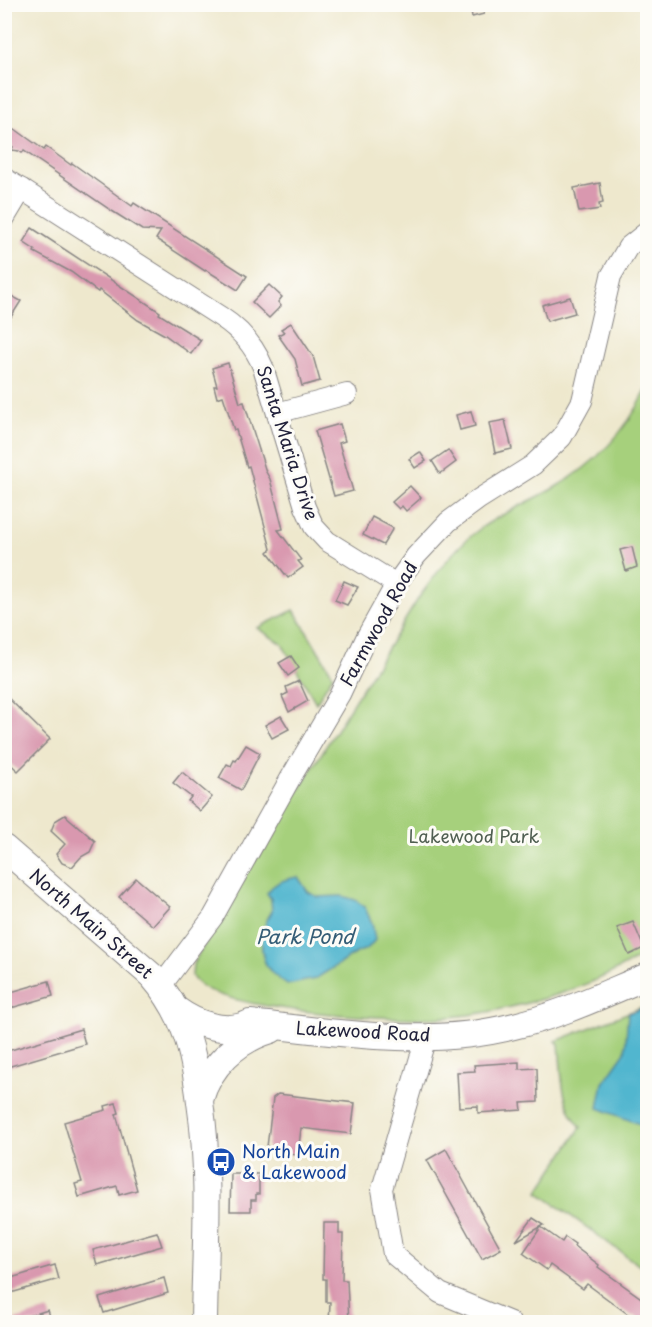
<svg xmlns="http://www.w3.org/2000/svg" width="652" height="1327" font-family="'Playpen Sans',sans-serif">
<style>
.green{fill:#a6d07c;stroke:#64795c;stroke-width:1.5}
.water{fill:#51b6cf;stroke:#3a6c85;stroke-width:1.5}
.building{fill:#d998af}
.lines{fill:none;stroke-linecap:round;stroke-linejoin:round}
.minor-casing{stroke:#888584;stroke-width:22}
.major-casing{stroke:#888584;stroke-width:28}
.minor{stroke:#fff;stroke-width:20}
.major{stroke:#fff;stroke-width:26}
.labels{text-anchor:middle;stroke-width:6;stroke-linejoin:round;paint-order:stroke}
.street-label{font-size:18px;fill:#22223b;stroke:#fdfcf7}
.park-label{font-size:18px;fill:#505f52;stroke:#fdfcf7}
.transit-label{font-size:18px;fill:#164399;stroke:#fdfcf7;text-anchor:start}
.water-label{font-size:20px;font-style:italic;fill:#355d76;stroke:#fdfcf7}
</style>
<rect width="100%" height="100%" fill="#fdfcf7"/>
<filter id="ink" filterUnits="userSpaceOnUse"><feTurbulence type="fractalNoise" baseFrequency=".0167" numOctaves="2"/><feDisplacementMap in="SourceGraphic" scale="12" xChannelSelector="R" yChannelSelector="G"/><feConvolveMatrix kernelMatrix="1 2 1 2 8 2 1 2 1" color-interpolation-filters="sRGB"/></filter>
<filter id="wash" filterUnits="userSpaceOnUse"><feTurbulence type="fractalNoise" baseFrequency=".008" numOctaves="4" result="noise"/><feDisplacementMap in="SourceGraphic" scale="24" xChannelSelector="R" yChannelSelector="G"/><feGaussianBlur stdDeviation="1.35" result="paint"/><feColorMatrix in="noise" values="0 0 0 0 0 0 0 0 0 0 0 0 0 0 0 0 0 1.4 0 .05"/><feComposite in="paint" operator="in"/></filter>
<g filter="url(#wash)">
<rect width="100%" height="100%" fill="#eee8cd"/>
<g class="green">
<path d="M647,389V955C630,961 615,972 598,979C570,992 541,1000 511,1007C486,1013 460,1017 434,1018C395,1020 208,1012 192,976L193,964L248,871L420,596C438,571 456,546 481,528C504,512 530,502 554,488C595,465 627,430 647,389Z"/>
<path d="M294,610L333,675L316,703L282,644L257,628Z"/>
<path d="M647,1005V1271L538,1192L581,1127C560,1104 562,1075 559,1044L556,1041Z"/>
</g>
<g class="water">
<path d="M298,877L308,892L318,897L342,896L355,900L364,906L372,923L375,940L367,949L358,952L315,979L287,985C282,981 276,977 272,973C256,956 261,928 272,911L271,899L267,893C274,882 286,879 298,877Z"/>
<path d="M647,1007H648L647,1127L598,1108L603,1083L625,1052L628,1013Z"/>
</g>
<g id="blocks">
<g class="building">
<path d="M470,4H482L484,14L472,17Z"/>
<path d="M15,129L44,150L46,147L71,165L72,163L132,206L134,203L247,276L238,290L206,270L205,271L156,239L161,231L142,230L112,211L24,151L22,153L19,151L11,150L13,147L6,142Z"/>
<path d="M600,183L603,203L599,204L600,209L579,212L574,188Z"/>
<path d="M32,228L160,312L159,314L201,340L191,354L165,335L138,320L99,290L98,292L71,272L34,252L35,250L23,242Z"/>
<path d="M269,285L282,297L278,302L281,306L269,318L252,302Z"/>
<path d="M4,292L21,301L4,328Z"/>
<path d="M570,297L575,313L547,321L542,305Z"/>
<path d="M291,323L313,356L320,381L302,386L295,359L278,335L284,332L281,329Z"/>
<path d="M228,363L240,403L244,402L266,472L270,479L283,529L278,530L301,560L298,561L303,567L288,578L268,552L271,549L249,466L247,467L236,430H234L223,396L217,398L214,386H217L212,368Z"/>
<path d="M471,411L475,426L460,430L456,415Z"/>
<path d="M505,420L512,449L495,453L489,423Z"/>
<path d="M340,424L345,441L339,443L353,491L334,496L315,431Z"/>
<path d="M448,450L456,462L440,474L432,461Z"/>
<path d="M420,452L426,461L415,468L409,459Z"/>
<path d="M410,486L421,498L406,511L402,506L399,509L392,502Z"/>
<path d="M372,517L393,528L383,545L363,535Z"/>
<path d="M632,547L637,567L626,571L620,550Z"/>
<path d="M344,581L358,587L347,605L335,600Z"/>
<path d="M291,656L299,668L288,676L279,663Z"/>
<path d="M299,681L308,701L289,712L282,696L288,693L286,687Z"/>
<path d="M4,694L50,739L18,771L4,758Z"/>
<path d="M281,716L289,729L272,738L265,725Z"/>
<path d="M246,745L260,753L241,790L219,778L227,764L231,766L234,760L236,761Z"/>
<path d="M182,772L212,797L200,811L188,801L191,797L173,783Z"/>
<path d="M65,815L95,841L90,852L81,857L72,867L62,863L56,854L65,844L51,831L55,821Z"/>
<path d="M136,878L170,907L153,926L119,897Z"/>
<path d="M633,922L644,948L629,955L617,928Z"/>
<path d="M49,981L53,996L4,1010V994Z"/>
<path d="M81,1029L85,1044L4,1068V1052Z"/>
<path d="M519,1062V1069L537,1068L538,1102L521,1103L522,1110L478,1113V1106L459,1107L457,1072L475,1071L474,1065Z"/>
<path d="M278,1094L355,1103L351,1134L301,1128L298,1155L271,1152L267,1147L273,1098Z"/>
<path d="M116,1103L119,1113L116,1114L137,1190L119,1195L117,1186L79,1197L75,1184L82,1182L64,1122L106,1110L105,1106Z"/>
<path d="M446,1149L501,1249L482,1259L427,1160Z"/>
<path d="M231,1174H259V1194H256V1200H251V1211H230Z"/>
<path d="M533,1218L544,1225L516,1241Z"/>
<path d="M324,1223H339V1234H343L342,1280H347L349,1323H329L330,1302H326V1279H323Z"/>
<path d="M541,1227L562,1242L565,1237L575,1244L574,1246L599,1265L598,1267L648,1303V1323H644L634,1315L632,1317L587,1284L583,1289L550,1265L547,1270L523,1253Z"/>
<path d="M157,1232L162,1246L97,1265L93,1250Z"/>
<path d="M55,1265L59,1279L4,1295V1280Z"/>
<path d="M164,1278L168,1293L104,1313L99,1298Z"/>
<path d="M48,1310L52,1323H16L15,1320Z"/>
</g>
</g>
</g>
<g filter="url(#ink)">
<use href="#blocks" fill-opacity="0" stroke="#888584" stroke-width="1.5"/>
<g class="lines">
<g class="minor-casing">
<g id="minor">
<path d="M4,178L221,317C241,330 254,345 263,367L305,507L314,527L327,541L396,584"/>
<path d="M4,219L22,189"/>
<path d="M277,413L347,394"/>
<path d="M161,986L213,917L290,779L340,694L367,636L396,584L416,556L448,522L479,499L533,465L562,437L582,401L611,276L628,247L648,231"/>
<path d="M426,1037L382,1189L393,1254L440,1293L510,1322"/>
</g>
</g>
<g class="major-casing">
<g id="major">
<path d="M4,848L152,976C186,1015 194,1053 200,1102C211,1176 205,1249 204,1322"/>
<path d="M177,1010C196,1024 226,1035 250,1023C337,1033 428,1048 514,1026C561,1015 604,994 648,976"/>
<path d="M200,1100C209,1066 237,1040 271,1030"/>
</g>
</g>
<use href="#minor" class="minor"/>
<use href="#major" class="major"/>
</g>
</g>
<defs>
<g id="bus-disc" transform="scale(1.5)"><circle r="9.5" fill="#1a4fb4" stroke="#fdfcf7"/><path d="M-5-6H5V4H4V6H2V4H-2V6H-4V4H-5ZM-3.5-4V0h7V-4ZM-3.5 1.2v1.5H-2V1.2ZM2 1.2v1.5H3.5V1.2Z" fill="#fff"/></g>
</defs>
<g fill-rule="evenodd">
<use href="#bus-disc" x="221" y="1162"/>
</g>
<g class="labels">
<g class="street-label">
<text transform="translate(287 443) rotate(72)" y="6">Santa Maria Drive</text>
<text transform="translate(379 624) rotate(-61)" y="6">Farmwood Road</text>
<text transform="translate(91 924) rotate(41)" y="6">North Main Street</text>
<text transform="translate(363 1032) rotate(3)" y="6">Lakewood Road</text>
</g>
<g class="park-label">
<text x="474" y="843">Lakewood Park</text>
</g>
<g class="transit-label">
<text x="242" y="1158">North Main<tspan x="242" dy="21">&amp; Lakewood</tspan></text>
</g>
<g class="water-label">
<text x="305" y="944">Park Pond</text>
</g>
</g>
<rect width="652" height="1327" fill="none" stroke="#fdfcf7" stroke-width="24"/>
</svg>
